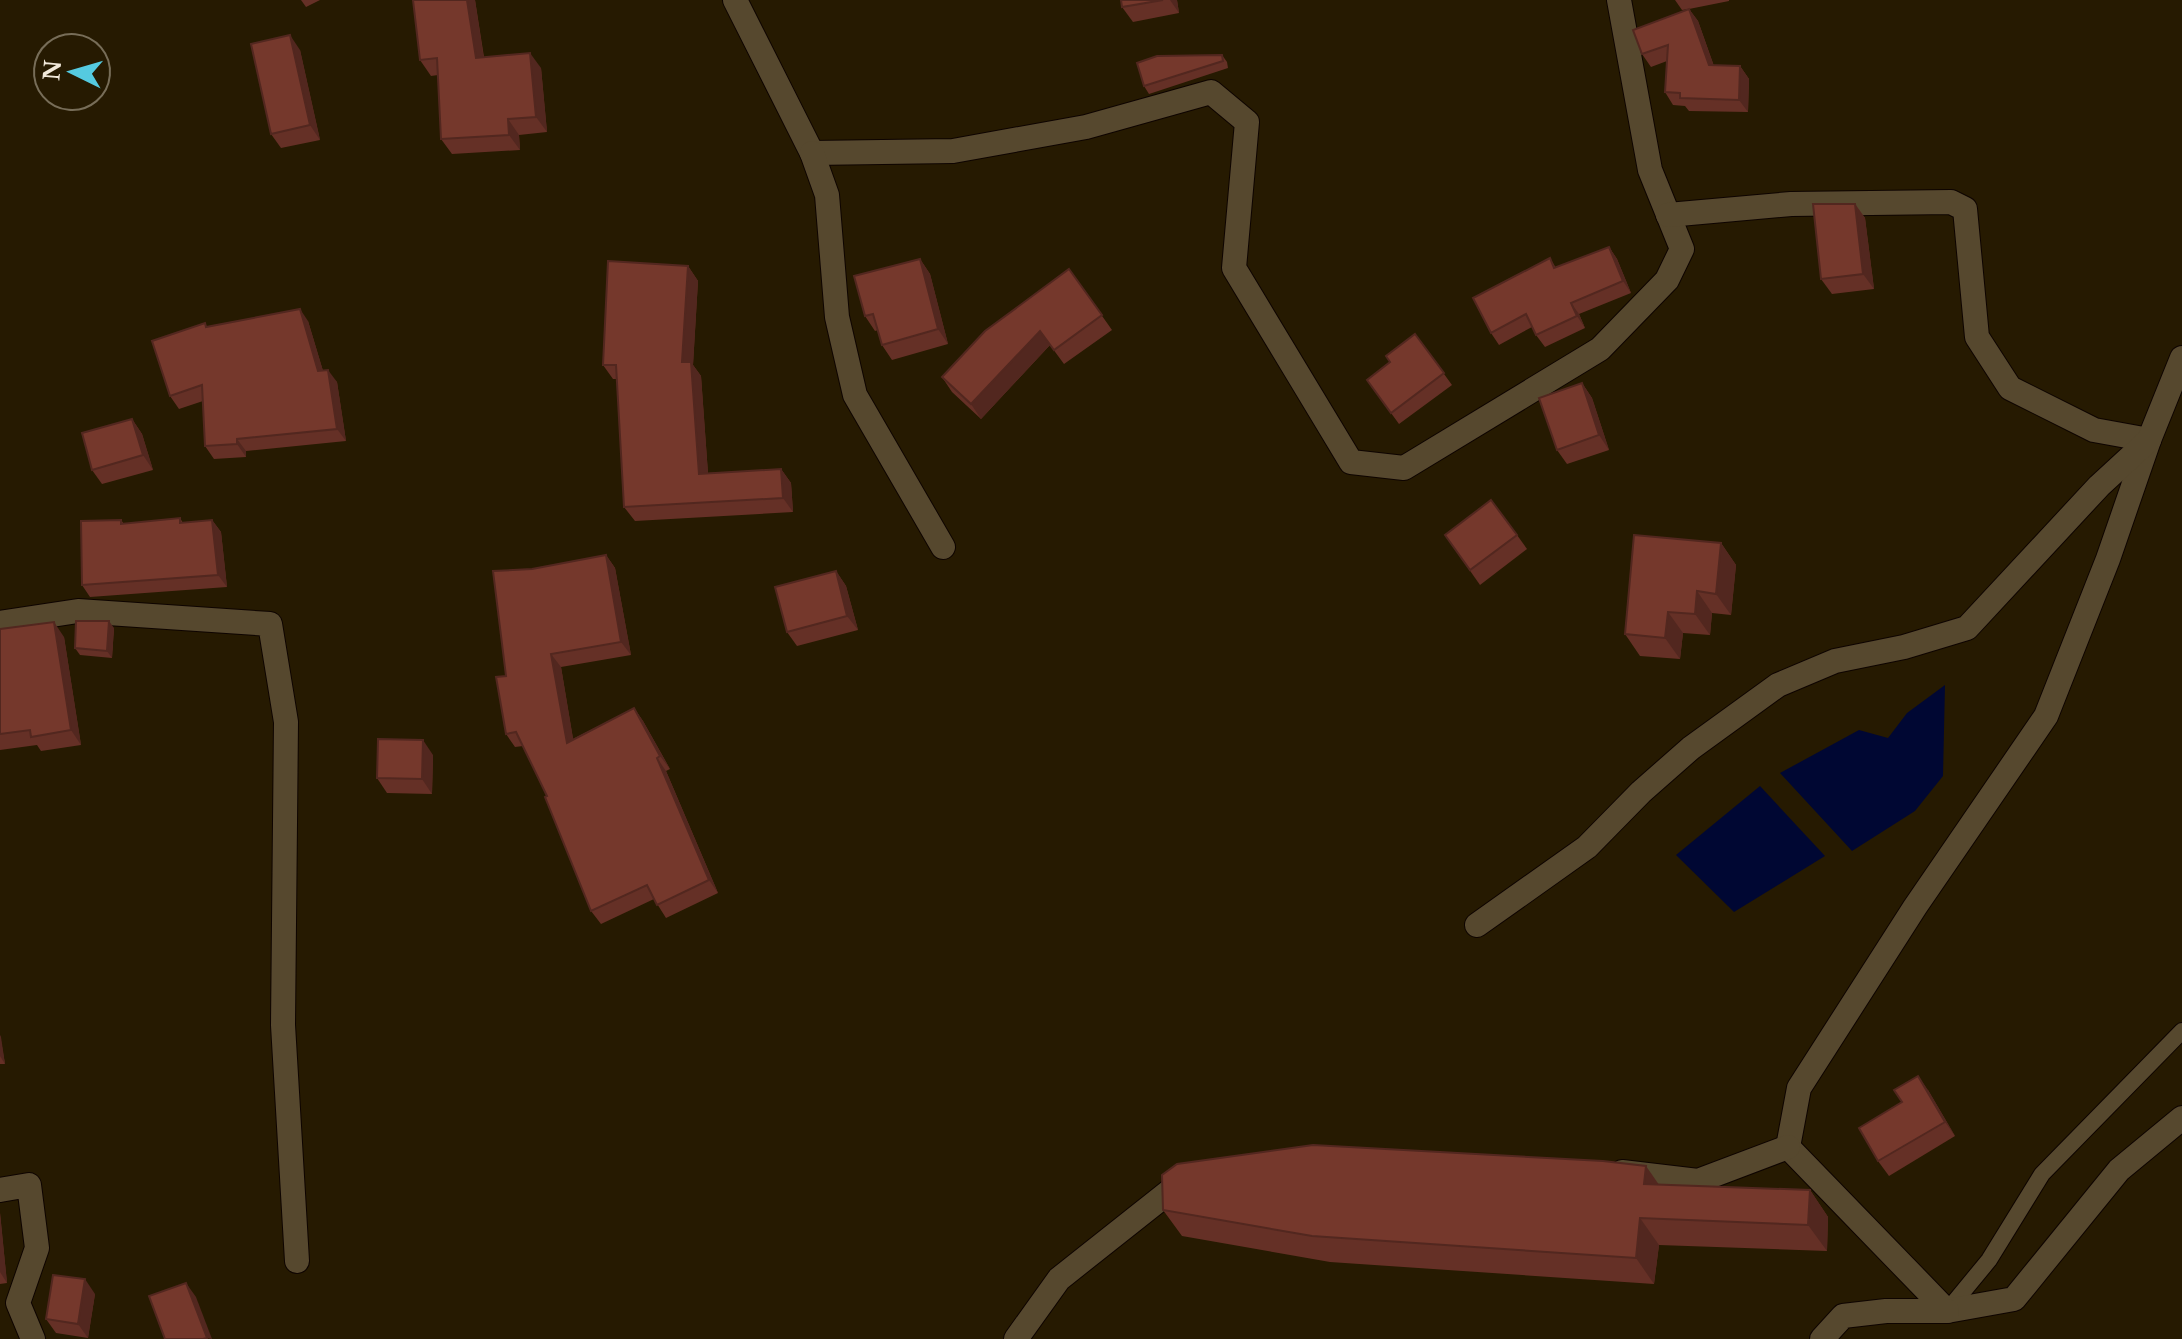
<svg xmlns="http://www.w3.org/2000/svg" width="2182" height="1339" font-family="'Libre Baskerville',serif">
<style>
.water{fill:#000733}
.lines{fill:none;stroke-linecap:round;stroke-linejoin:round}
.lane-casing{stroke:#0e0400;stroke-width:18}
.street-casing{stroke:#0e0400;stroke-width:26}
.lane{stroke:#56482e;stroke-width:16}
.street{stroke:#56482e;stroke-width:24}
.wall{fill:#653026}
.shaded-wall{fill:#52271f}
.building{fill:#75382c;stroke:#52271f;stroke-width:2}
</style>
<rect width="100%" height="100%" fill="#261a01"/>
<g class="water">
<path d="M1945,685L1943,776L1915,811L1852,851L1780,773L1859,730L1888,738L1907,713Z"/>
<path d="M1760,786L1825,856L1734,912L1676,855Z"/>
</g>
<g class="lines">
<g class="lane-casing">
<path id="lane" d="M1947,1311L1989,1260L2042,1174L2182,1031"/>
</g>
<g class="street-casing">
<g id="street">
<path d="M735,0L812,153L953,151L1086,127L1211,92L1247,122L1234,268L1351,462L1404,468L1600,349L1667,280L1682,249L1650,170L1619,0"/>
<path d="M812,153L827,195L837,317L855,395L943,547"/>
<path d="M1668,215L1791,204L1951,202L1965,209L1977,337L2010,388L2094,430L2149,440L2108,559L2046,716L1915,907L1799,1088L1788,1147L1947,1311L2014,1299L2119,1170L2182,1118"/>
<path d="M0,623L78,611L270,624L286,722L283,1025L297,1261"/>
<path d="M1477,925L1587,847L1641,792L1691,748L1778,685L1835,661L1904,647L1967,628L2099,486L2149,440L2182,358"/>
<path d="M1622,1172L1698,1181L1788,1147"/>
<path d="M0,1190L29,1185L37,1248L18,1303L33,1339"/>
<path d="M1016,1339L1059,1279L1189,1176"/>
<path d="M1822,1339L1843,1316L1886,1311H1947"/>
</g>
</g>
<use href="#lane" class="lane"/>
<use href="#street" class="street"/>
</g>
<g class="wall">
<path d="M301,0H320L306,7Z"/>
<path d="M413,0H475L484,57L541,68L547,132L519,135L520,150L452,154L441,139L438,75L431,76L420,60Z"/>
<path d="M1121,0H1177L1179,13L1133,22L1122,7Z"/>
<path d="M1675,0H1729V1L1689,9L1698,21L1714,66H1740L1749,79L1748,112L1689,111L1685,106L1673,105L1665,92L1667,61L1651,67L1642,54L1689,9L1682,10Z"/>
<path d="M300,50L320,140L281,148L271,134Z"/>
<path d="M1222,55L1227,62L1228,68L1149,94L1144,86Z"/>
<path d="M1855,204L1865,218L1874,289L1832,294L1821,279Z"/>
<path d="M1609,247L1617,259L1631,293L1579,314L1585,328L1545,347L1536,335L1532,327L1499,345L1491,333L1550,258L1556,268Z"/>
<path d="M920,259L930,274L948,344L892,360L882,345L878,330L875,331L865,316Z"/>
<path d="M688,266L698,281L693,365L701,376L708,473L781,469L791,483L793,512L635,521L624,507L617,379H613L603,365Z"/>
<path d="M1069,269L1112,330L1064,364L1050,345L981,419L952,392L942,377Z"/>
<path d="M308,321L323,371L337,382L346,441L246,451V457L214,459L205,446L203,401L179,409L170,396L208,327Z"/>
<path d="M1415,334L1452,385L1399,424L1367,380L1390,362Z"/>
<path d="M1582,383L1592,398L1609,450L1567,464L1557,450Z"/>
<path d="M132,419L142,434L153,470L102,484L92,470Z"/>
<path d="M180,518L183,523L212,520L221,532L227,587L90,597L82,585L121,520L124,524Z"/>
<path d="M1445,535H1517L1527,549L1480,585Z"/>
<path d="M1721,543L1736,565L1731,615L1712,613L1710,635L1683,633L1680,659L1640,656L1625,634Z"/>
<path d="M606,555L615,568L631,655L561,667L573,739L634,708L643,721L670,769L666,771L718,893L666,918L654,899L601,924L591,911L547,796L523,746L515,747L506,734L532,569Z"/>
<path d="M836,571L846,586L858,630L797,646L787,632Z"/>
<path d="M114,628L112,658L80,655L75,648Z"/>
<path d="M0,629L64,637L81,745L41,751L37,745L0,750Z"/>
<path d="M433,755L432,794L387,793L377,778Z"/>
<path d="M0,1035L5,1064H0Z"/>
<path d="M1928,1090L1955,1136L1889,1176L1878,1161Z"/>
<path d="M1659,1185L1810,1190L1828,1217L1827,1251L1659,1245L1654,1284L1330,1262L1182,1236L1163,1210Z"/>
<path d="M0,1213L7,1283L0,1284Z"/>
<path d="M95,1294L88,1338L56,1333L46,1319Z"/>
</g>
<g class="shaded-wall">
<path d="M467,0H475L486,73L476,58Z"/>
<path d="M1170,0H1177L1179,13Z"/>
<path d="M1689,9L1698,21L1718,78L1709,65Z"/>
<path d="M290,35L300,50L320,140L310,125Z"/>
<path d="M530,53L541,68L547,132L536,117Z"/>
<path d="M1740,66L1749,79L1748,112L1739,100Z"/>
<path d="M508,119L519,135L520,150L509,135Z"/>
<path d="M1855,204L1865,218L1874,289L1863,274Z"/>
<path d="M1609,247L1617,259L1631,293L1623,281Z"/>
<path d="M920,259L930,274L948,344L938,329Z"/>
<path d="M688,266L698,281L693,365L701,376L709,488L699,474L682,362Z"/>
<path d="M1571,303L1579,314L1585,328L1577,316Z"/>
<path d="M300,309L308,321L327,384L318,371Z"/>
<path d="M1040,331L1050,345L981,419L971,404Z"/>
<path d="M328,370L337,382L346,441L337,429Z"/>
<path d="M1582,383L1592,398L1609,450L1599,435Z"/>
<path d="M132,419L142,434L153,470L143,455Z"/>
<path d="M237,439L246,451V457L237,444Z"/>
<path d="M781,469L791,483L793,512L783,498Z"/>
<path d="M212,520L221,532L227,587L218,575Z"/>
<path d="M1721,543L1736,565L1731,615L1716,594Z"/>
<path d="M606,555L615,568L631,655L621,642Z"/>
<path d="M836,571L846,586L858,630L847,616Z"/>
<path d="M1697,591L1712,613L1710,635L1695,614Z"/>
<path d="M1668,612L1683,633L1680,659L1665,638Z"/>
<path d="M109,621L114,628L112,658L107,651Z"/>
<path d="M54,622L64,637L81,745L71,730Z"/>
<path d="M551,654L561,667L576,756L567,743Z"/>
<path d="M634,708L643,721L670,769L660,756Z"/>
<path d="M423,740L433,755L432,794L422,779Z"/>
<path d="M657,758L666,771L718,893L709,880Z"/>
<path d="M0,1035L1,1037L5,1064L0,1056Z"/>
<path d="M1918,1076L1928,1090L1955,1136L1945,1122Z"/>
<path d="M1646,1166L1664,1192L1644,1184Z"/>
<path d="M1810,1190L1828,1217L1827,1251L1808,1225Z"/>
<path d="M0,1213L7,1283L0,1272Z"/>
<path d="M1640,1218L1659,1245L1654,1284L1636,1258Z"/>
<path d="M85,1279L95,1294L88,1338L78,1324Z"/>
<path d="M186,1283L196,1297L212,1339L207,1338Z"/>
</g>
<g class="building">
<path d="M413,0H467L476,58L530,53L536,117L508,119L509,135L441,139L437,58L420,60Z"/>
<path d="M1121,0H1163L1122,7Z"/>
<path d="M1689,9L1709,65L1740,66L1739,100L1680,98V93L1665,92L1668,45L1642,54L1633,30Z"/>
<path d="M290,35L310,125L271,134L251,44Z"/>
<path d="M1222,55L1223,61L1144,86L1137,63L1157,56Z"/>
<path d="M1813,204H1855L1863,274L1821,279Z"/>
<path d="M1609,247L1623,281L1571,303L1577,316L1536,335L1526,314L1491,333L1473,298L1550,258L1554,268Z"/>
<path d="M920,259L938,329L882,345L873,314L865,316L854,276Z"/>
<path d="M608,261L688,266L682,362H691L699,474L781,469L783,498L624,507L616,365H603Z"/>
<path d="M1069,269L1102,315L1054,350L1040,331L971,404L942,377L985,331Z"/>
<path d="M300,309L318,371L328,370L337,429L237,439V444L205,446L202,385L170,396L152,341L205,323L206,327Z"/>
<path d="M1415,334L1444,373L1391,413L1367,380L1390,362L1386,356Z"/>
<path d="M1582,383L1599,435L1557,450L1539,398Z"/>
<path d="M132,419L143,455L92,470L82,433Z"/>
<path d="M1491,500L1517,535L1470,570L1445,535Z"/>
<path d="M180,518V523L212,520L218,575L82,585L81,521L121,520V524Z"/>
<path d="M1634,535L1721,543L1716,594L1697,591L1695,614L1668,612L1665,638L1625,634Z"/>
<path d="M606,555L621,642L551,654L567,743L634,708L660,756L657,758L709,880L657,905L647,885L591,911L545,797L547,796L516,732L506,734L496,677L506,676L493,571L532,569Z"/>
<path d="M836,571L847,616L787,632L775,587Z"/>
<path d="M76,621H109L107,651L75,648Z"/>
<path d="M54,622L71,730L31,737L30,730L0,734V629Z"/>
<path d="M378,739L423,740L422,779L377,778Z"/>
<path d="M1918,1076L1945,1122L1878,1161L1859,1128L1902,1102L1894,1090Z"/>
<path d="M1313,1145L1603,1161L1646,1166L1644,1184L1810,1190L1808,1225L1640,1218L1636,1258L1312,1236L1163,1210L1162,1175L1177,1164Z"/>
<path d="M53,1275L85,1279L78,1324L46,1319Z"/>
<path d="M186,1283L207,1338L203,1339H165L149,1296Z"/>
</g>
<g transform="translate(72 72) rotate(275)"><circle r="38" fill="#261a01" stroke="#776d58" stroke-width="2"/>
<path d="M0-6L14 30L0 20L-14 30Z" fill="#55cae0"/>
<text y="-12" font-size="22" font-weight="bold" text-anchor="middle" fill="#f1e9da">N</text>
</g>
</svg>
